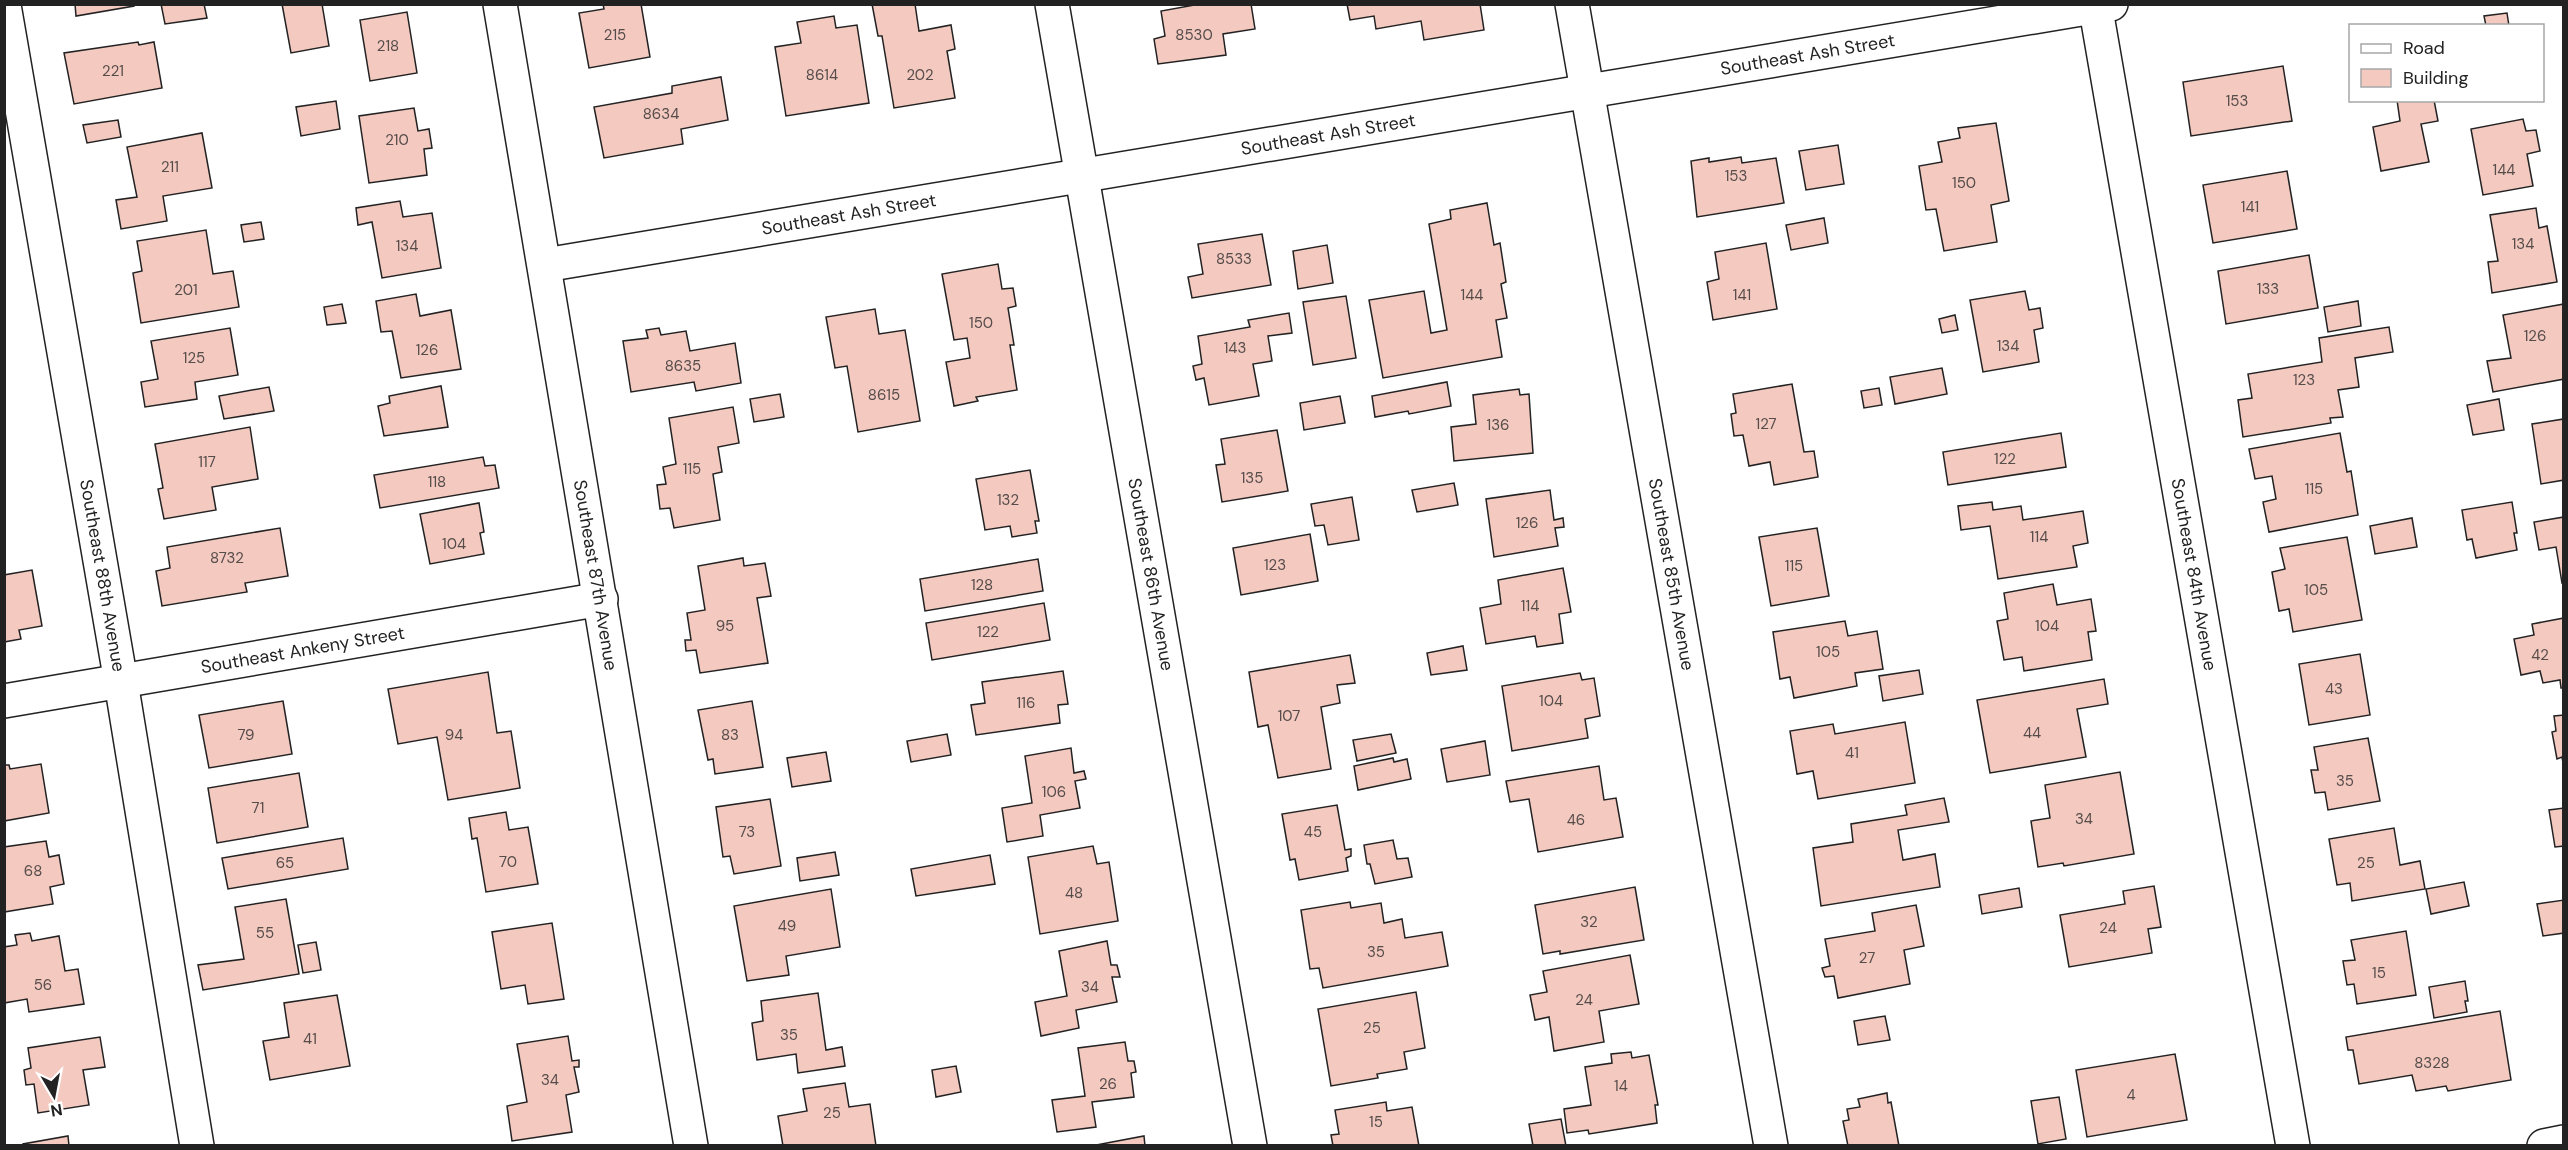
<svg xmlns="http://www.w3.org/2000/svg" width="2568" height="1150" font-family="'DM Sans',sans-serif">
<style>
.building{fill:#f3c9c0;stroke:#222;stroke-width:1.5}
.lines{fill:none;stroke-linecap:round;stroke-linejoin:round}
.minor-casing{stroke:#222;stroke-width:36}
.minor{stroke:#fff;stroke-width:33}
.labels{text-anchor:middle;stroke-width:4.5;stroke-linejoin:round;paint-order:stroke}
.number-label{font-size:15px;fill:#564c4a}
.street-label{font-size:18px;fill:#222;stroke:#fff}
</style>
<rect width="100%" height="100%" fill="#fff"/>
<g class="building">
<path d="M75,4H134V6L76,16Z"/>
<path d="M161,4H204L207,18L165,24Z"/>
<path d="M282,4H322L329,46L291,53Z"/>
<path d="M603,4H641L650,57L589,68L579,13L604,9Z"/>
<path d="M872,4H915L919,31L951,25L955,49L947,51L955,98L894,108L882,36H878Z"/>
<path d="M1200,4H1251L1255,29L1223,34L1226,55L1158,64L1154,39L1165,36L1161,11Z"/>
<path d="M1347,4H1480L1484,30L1424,40L1421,21L1376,29L1374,16L1350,20Z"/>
<path d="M407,12L417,73L370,81L360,20Z"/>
<path d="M2507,13L2509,26H2486L2484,16Z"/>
<path d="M834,16L836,28L857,25L869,103L786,116L775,47L801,43L797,22Z"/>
<path d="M138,42L139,45L154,42L162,88L74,104L64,53Z"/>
<path d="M2283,66L2292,121L2191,136L2183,82Z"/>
<path d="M721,77L728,120L681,129L683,144L604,158L594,107L672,93V86Z"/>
<path d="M2397,100H2434L2438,121L2421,124L2429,162L2381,171L2373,127L2400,121Z"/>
<path d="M336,101L340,129L301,136L296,107Z"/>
<path d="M414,108L418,131L429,129L432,148L424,149L427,175L369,183L359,116Z"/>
<path d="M2523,119L2526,131L2536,130L2540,151L2527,154L2533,186L2483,195L2471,129Z"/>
<path d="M118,120L121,137L87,143L83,125Z"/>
<path d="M1996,123L2009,201L1991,205L1997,242L1944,251L1936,209L1926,210L1919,166L1942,162L1938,142L1960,138L1958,128Z"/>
<path d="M202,133L212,188L163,196L167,221L121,229L116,200L137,197L127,147Z"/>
<path d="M1838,145L1844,184L1806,190L1799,151Z"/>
<path d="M1741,157L1742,163L1776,158L1784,203L1697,217L1691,161L1709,158V162Z"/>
<path d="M2287,171L2297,229L2213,243L2203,185Z"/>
<path d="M400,201L403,217L432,213L441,268L382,278L372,222L358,225L356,208Z"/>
<path d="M1487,203L1494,245L1500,243L1506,282L1501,284L1507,318L1496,320L1502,357L1383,378L1369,300L1424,291L1431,333L1447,330L1429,224L1451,219L1450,210Z"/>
<path d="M2536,208L2539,228L2547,226L2557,282L2492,293L2488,262L2498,261L2490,215Z"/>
<path d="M1824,218L1828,243L1791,250L1786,225Z"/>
<path d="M261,222L264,239L244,242L241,225Z"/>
<path d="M206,230L213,274L233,271L239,307L141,323L133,273L142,271L137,241Z"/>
<path d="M1262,234L1271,285L1192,298L1188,277L1203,274L1198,244Z"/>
<path d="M1766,243L1777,309L1713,320L1707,282L1719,279L1715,252Z"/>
<path d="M1327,245L1333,283L1298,289L1293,251Z"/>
<path d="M2309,255L2318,308L2226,324L2218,271Z"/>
<path d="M998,264L1002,289L1013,288L1016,306L1008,308L1014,345H1010L1017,390L976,397L978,401L954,406L946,362L970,358L967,338L954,340L942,274Z"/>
<path d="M2025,291L2029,310L2040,308L2043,328L2034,330L2039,362L1983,372L1970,300Z"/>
<path d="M416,294L420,316L451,310L461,369L401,378L392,331L381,332L376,301Z"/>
<path d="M1346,296L1356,358L1313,365L1303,302Z"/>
<path d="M2358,301L2361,326L2328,332L2324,307Z"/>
<path d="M342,304L346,323L327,325L324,307Z"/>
<path d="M2564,304V379L2493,392L2487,361L2511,358L2503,315Z"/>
<path d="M875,309L879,334L905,330L920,421L858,432L847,366L835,368L826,317Z"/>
<path d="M1289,313L1292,333L1268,336L1272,361L1253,364L1259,396L1209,405L1204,378L1196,380L1193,366L1202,364L1198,336L1250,327L1248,320Z"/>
<path d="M1955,315L1958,330L1942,333L1939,319Z"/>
<path d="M2389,327L2393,352L2355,358L2359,387L2338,390L2343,417L2330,418L2331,423L2243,437L2238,400L2252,398L2248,374L2322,362L2319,338Z"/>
<path d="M230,328L238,375L195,382L197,399L145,407L141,382L158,379L151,341Z"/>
<path d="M659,328L661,335L686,331L690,351L735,343L741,383L696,391L694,382L631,392L623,341L648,338L646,330Z"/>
<path d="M1942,368L1947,394L1895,404L1890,377Z"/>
<path d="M1447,382L1451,406L1409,414L1408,411L1375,417L1372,396Z"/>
<path d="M1792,384L1804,452L1814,451L1818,477L1774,485L1770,462L1749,466L1743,435L1734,436L1731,414L1736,413L1733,394Z"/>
<path d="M441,386L448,427L384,436L378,406L390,403L389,396Z"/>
<path d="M269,387L274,411L224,419L219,396Z"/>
<path d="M1879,388L1882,405L1864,408L1861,391Z"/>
<path d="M1519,389L1520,395L1529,394L1533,453L1454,461L1451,427L1476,424L1473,395Z"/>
<path d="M780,394L784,417L754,422L750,399Z"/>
<path d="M1340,396L1345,423L1304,430L1300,403Z"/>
<path d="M2499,399L2504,430L2473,435L2467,405Z"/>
<path d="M733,407L739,443L718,447L722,472L713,474L720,520L674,528L670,508L660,509L657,485L666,484L663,467L676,464L669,418Z"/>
<path d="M2564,419V480L2541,484L2532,424Z"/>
<path d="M250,427L258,479L212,487L216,510L164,519L158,489L163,488L155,444Z"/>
<path d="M1277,430L1288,491L1222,502L1216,465L1225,464L1221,439Z"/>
<path d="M2061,433L2066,467L1948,485L1943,452Z"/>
<path d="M2340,433L2347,472L2351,471L2358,515L2269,532L2263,502L2276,499L2272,476L2255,479L2249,449Z"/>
<path d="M483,457L485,466L495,465L499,488L380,508L374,475Z"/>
<path d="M1030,470L1039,521H1035L1037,533L1012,537L1010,526L985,530L976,479Z"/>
<path d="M1454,483L1458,505L1417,512L1412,490Z"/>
<path d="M1550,490L1554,520L1563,518L1564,527L1555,528L1558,546L1494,557L1486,499Z"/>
<path d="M1352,497L1359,540L1328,545L1324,525L1315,526L1311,504Z"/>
<path d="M1992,502L1993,510L2021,506L2023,520L2083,511L2088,543L2073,546L2077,567L1998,579L1990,526L1961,530L1958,506Z"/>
<path d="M2512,502L2517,533H2514L2517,550L2476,558L2472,539L2467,540L2462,510Z"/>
<path d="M479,503L484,532L480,533L484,554L430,564L420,514Z"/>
<path d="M2564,517V582L2562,583L2556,547L2539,550L2534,522Z"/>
<path d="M2412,518L2417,547L2375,554L2370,526Z"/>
<path d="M280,528L288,576L245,583L247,592L162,606L156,571L170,568L167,547Z"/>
<path d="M1817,528L1829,596L1771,606L1759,537Z"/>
<path d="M1310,534L1318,581L1241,595L1233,548Z"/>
<path d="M2347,537L2362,620L2293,632L2289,609L2279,611L2272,572L2285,569L2280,548Z"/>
<path d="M743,558L744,566L765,563L771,596L757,598L768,663L700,673L696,650L686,651L685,640H691L687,613L705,610L698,566Z"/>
<path d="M1038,559L1043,591L925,611L920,579Z"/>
<path d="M1563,568L1571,612L1559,614L1563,643L1537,647L1535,636L1486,644L1480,608L1501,604L1498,580Z"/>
<path d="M32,570L42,626L19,630L21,639L4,642V575Z"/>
<path d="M2053,584L2057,605L2091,599L2096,631L2088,632L2092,660L2024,671L2022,657L2004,660L1997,621L2008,619L2004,593Z"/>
<path d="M1044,603L1050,640L932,660L926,623Z"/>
<path d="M2564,618V688H2561L2560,680L2543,683L2540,671L2521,675L2514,639L2534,635L2532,624Z"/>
<path d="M1845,621L1848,636L1877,631L1883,669L1855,673L1857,686L1794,698L1790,677L1780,679L1773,632Z"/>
<path d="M1463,646L1467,670L1431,675L1427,653Z"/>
<path d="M2360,654L2370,715L2309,725L2299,664Z"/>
<path d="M1350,655L1355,683L1337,685L1340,703L1321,707L1331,769L1278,778L1268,725L1258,727L1249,672Z"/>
<path d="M1919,670L1923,694L1883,701L1879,676Z"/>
<path d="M1063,671L1068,704L1058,705L1060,723L976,735L971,705L985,703L982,682Z"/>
<path d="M488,672L497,733L511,731L520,788L448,800L437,737L398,744L388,689Z"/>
<path d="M1580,673L1582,680L1594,678L1600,716L1585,719L1588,738L1512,751L1502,686Z"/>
<path d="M2104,679L2108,704L2077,709L2086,757L1990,773L1977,700Z"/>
<path d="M283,701L292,754L209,768L199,715Z"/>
<path d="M752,701L763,767L715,774L713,759L708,760L698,710Z"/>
<path d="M2564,715V768L2562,757L2557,759L2552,732L2556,731L2554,716Z"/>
<path d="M1905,722L1915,783L1818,799L1813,771L1797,774L1790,731L1833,724L1835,734Z"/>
<path d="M947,734L951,755L911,762L907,741Z"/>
<path d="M1391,734L1396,753L1357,761L1353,740Z"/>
<path d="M2368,738L2380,801L2328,810L2325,792L2315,793L2311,770H2318L2314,747Z"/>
<path d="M1485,741L1490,775L1447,782L1441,749Z"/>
<path d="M1071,748L1074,773L1084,771L1086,779L1075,781L1080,808L1040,815L1043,836L1007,842L1002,808L1032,803L1025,756Z"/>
<path d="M826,752L831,781L792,787L787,758Z"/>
<path d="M1393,758L1394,762L1407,759L1411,779L1358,790L1354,766Z"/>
<path d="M41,764L49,813L4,821V765H9L10,769Z"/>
<path d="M1599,766L1604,800L1616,798L1623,837L1538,852L1529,799L1510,802L1506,781Z"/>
<path d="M2120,772L2134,854L2064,866L2063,863L2038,867L2031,821L2050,818L2045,785Z"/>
<path d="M299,773L308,827L217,843L208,788Z"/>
<path d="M1944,798L1949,822L1898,830L1903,860L1935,854L1940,887L1821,906L1813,848L1853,842L1851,824L1907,815L1905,805Z"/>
<path d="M770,799L781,866L734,874L730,856L723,857L716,807Z"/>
<path d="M1337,805L1345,850L1351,849V856L1346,858L1348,871L1299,880L1295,859L1290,860L1282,814Z"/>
<path d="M2564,808V846L2555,847L2549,810Z"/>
<path d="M506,812L509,830L528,827L538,884L486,892L477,838L472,839L469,818Z"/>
<path d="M2394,828L2400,865L2420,861L2425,889L2352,901L2350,883L2337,885L2329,839Z"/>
<path d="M343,838L348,869L228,889L222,858Z"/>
<path d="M1393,840L1397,859L1408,858L1412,877L1375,884L1370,864H1367L1364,845Z"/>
<path d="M46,841L49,857L59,855L64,884L50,887L53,904L4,912V847Z"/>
<path d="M1093,846L1097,864L1109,862L1118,921L1040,934L1028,857Z"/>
<path d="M835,852L839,875L800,881L797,858Z"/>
<path d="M990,855L995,884L916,896L911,869Z"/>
<path d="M2464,882L2469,906L2431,914L2426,889Z"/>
<path d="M2154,886L2161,927L2148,929L2152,953L2069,967L2060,915L2125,904L2123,891Z"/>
<path d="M1635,887L1644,940L1560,954V951L1543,954L1535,905Z"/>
<path d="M2019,888L2022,907L1982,914L1979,895Z"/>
<path d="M831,889L840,947L786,956L789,975L747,981L734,906Z"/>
<path d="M286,899L299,974L203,990L198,965L244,959L235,907Z"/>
<path d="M2564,900V933L2543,936L2537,904Z"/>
<path d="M1350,902L1351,908L1381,903L1384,923L1402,919L1405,938L1442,932L1448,966L1323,988L1319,968L1310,969L1301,910Z"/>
<path d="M1916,905L1924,946L1904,950L1910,984L1838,998L1834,976L1825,977L1822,968L1830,966L1825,939L1875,931L1872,913Z"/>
<path d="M552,923L564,999L528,1004L525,985L501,989L492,932Z"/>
<path d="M2406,931L2416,995L2357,1004L2354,984L2347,985L2343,961L2355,960L2351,940Z"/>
<path d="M30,933L32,941L59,936L65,971L78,969L84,1004L29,1012L27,999L4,1003V947L17,945L15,935Z"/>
<path d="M1107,941L1111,965H1117L1120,977H1112L1117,1002L1076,1010L1079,1028L1041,1036L1035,1002L1067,996L1059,951Z"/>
<path d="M316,942L321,970L303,973L298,945Z"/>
<path d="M1630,955L1639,1004L1599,1011L1604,1042L1554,1051L1549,1017L1535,1020L1530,995L1547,992L1543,971Z"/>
<path d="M2465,981L2468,1001H2465L2467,1012L2434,1018L2429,987Z"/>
<path d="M1416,992L1425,1048L1404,1052L1407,1069L1377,1074L1378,1078L1331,1086L1318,1009Z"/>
<path d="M818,993L826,1050L842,1047L845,1066L798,1073L796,1054L757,1060L752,1023L763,1021L761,1001Z"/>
<path d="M337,995L350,1066L270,1080L263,1041L289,1037L284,1003Z"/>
<path d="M2500,1011L2511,1080L2448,1091L2446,1086L2416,1091L2412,1075L2359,1084L2353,1050H2348L2346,1037Z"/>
<path d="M1885,1016L1890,1040L1858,1045L1854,1021Z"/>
<path d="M568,1036L572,1061L579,1060V1067H574L579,1092L566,1095L572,1132L512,1141L507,1106L527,1102L517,1044Z"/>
<path d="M100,1037L105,1067L83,1070L89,1105L38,1113L34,1084L26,1085L24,1070L31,1068L28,1048Z"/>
<path d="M1125,1042L1128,1061H1134L1136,1072L1131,1073L1134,1097L1092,1102L1096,1127L1057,1132L1052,1100L1085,1096L1078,1048Z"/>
<path d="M1631,1052L1632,1058L1649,1055L1658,1105H1655L1657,1123L1589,1134L1588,1130L1567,1133L1564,1109L1591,1105L1585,1067L1612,1063L1611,1054Z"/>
<path d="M2175,1054L2187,1120L2087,1137L2076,1070Z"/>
<path d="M956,1066L961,1092L936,1097L932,1070Z"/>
<path d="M845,1083L849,1107L870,1104L876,1146H783L778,1116L807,1111L803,1089Z"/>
<path d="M1887,1093L1888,1103L1891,1102L1899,1146H1848L1843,1121L1849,1120L1847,1109L1860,1107L1858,1099Z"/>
<path d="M2059,1097L2066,1139L2038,1144L2031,1101Z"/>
<path d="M1386,1102L1387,1111L1412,1107L1419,1146H1333L1331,1135L1339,1134L1335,1110Z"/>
<path d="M1561,1119L1566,1146H1533L1529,1124Z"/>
<path d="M68,1136L69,1146H23V1144Z"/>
<path d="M1144,1136L1145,1146H1091Z"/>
</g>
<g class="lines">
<g class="minor-casing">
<g id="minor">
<path id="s1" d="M500,4L691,1146"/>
<path id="s2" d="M1052,4L1250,1146"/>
<path id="s3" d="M1572,4L1771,1146"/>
<path id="s4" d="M2095,4L2293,1146"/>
<path id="s5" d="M4,5L121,682L197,1146"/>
<path id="s6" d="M545,265L2111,4"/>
<path id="s7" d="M4,701L601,599"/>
<path d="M2544,1146L2564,1142"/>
</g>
</g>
<use href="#minor" class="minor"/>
</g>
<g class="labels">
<g class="number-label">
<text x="615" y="40">215</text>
<text x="1194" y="40">8530</text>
<text x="388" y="51">218</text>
<text x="113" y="76">221</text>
<text x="822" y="80">8614</text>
<text x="920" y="80">202</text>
<text x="2237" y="106">153</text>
<text x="661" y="119">8634</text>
<text x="397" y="145">210</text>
<text x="170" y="172">211</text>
<text x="2504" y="175">144</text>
<text x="1736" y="181">153</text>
<text x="1964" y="188">150</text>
<text x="2250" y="212">141</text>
<text x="2523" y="249">134</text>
<text x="407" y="251">134</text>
<text x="1234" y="264">8533</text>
<text x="2268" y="294">133</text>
<text x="186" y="295">201</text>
<text x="1472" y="300">144</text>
<text x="1742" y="300">141</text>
<text x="981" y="328">150</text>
<text x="2535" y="341">126</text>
<text x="2008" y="351">134</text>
<text x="1235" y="353">143</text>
<text x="427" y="355">126</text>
<text x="194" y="363">125</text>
<text x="683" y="371">8635</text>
<text x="2304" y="385">123</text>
<text x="884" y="400">8615</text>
<text x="1766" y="429">127</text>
<text x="1498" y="430">136</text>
<text x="2005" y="464">122</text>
<text x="207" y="467">117</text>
<text x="692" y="474">115</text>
<text x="1252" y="483">135</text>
<text x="437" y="487">118</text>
<text x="2314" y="494">115</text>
<text x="1008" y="505">132</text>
<text x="1527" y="528">126</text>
<text x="2039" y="542">114</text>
<text x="454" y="549">104</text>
<text x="227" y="563">8732</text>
<text x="1275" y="570">123</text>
<text x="1794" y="571">115</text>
<text x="982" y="590">128</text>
<text x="2316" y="595">105</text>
<text x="1530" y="611">114</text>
<text x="725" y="631">95</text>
<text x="2047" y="631">104</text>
<text x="988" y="637">122</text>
<text x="1828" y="657">105</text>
<text x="2540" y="660">42</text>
<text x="2334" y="694">43</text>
<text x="1551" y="706">104</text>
<text x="1026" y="708">116</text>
<text x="1289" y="721">107</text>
<text x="2032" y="738">44</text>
<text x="246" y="740">79</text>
<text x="454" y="740">94</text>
<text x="730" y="740">83</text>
<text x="1852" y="758">41</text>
<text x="2345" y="786">35</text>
<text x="1054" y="797">106</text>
<text x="258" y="813">71</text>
<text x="2084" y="824">34</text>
<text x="1576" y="825">46</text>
<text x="747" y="837">73</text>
<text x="1313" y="837">45</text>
<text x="508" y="867">70</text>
<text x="285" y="868">65</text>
<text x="2366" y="868">25</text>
<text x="33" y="876">68</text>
<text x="1074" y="898">48</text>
<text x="1589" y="927">32</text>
<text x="787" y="931">49</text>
<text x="2108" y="933">24</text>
<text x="265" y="938">55</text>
<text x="1376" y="957">35</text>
<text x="1867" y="963">27</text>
<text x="2379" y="978">15</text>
<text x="43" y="990">56</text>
<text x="1090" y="992">34</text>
<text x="1584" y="1005">24</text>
<text x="1372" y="1033">25</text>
<text x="789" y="1040">35</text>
<text x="310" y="1044">41</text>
<text x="2432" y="1068">8328</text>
<text x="550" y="1085">34</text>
<text x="1108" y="1089">26</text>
<text x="1621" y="1091">14</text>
<text x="2131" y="1100">4</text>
<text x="832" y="1118">25</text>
<text x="1376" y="1127">15</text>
</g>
<g class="street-label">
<text dy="6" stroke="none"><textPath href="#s6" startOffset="1280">Southeast Ash Street</textPath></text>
<text dy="6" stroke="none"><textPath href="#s6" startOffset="794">Southeast Ash Street</textPath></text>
<text dy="6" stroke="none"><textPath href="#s6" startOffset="308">Southeast Ash Street</textPath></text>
<text dy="6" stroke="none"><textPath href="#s5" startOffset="579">Southeast 88th Avenue</textPath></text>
<text dy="6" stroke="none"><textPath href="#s1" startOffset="579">Southeast 87th Avenue</textPath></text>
<text dy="6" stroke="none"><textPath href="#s2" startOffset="579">Southeast 86th Avenue</textPath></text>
<text dy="6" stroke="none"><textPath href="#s3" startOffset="579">Southeast 85th Avenue</textPath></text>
<text dy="6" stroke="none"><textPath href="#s4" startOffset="579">Southeast 84th Avenue</textPath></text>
<text dy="6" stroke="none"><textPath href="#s7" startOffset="303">Southeast Ankeny Street</textPath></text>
</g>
</g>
<rect width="2568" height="1150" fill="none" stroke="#222222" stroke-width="12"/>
<rect x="2349" y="24" width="195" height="78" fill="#ffffff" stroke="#a7a7a7" stroke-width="1.5"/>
<rect x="2361" y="44" width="30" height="9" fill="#ffffff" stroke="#a7a7a7" stroke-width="1.5"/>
<text x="2403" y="54" font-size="18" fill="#222222">Road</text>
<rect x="2361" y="69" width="30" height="18" fill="#f3c9c0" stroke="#a7a7a7" stroke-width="1.5"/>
<text x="2403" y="84" font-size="18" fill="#222222">Building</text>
<g transform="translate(54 1096) rotate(170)" stroke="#ffffff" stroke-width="4.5" paint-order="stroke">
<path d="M0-4.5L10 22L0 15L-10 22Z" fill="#222222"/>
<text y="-9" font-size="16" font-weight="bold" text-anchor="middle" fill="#222222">N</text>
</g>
</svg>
